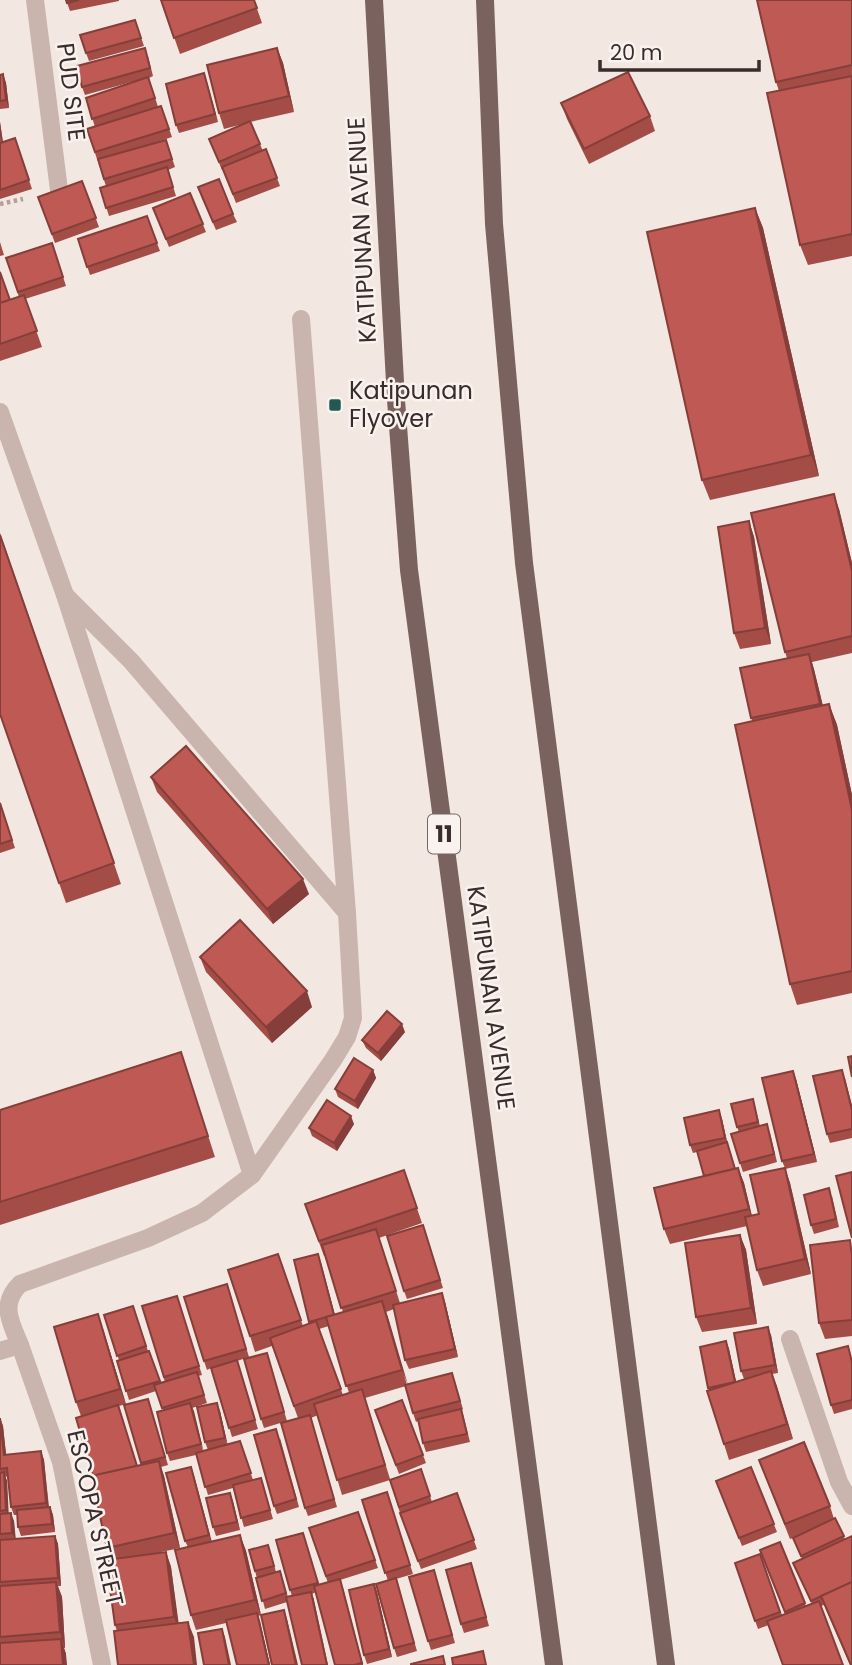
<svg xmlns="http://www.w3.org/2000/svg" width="852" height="1665" font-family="Poppins,sans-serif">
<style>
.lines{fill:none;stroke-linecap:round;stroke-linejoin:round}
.path{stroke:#b69f98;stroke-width:4.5;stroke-dasharray:3.5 3.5;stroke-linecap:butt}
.service{stroke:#cab5ae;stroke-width:18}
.minor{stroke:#cab5ae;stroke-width:18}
.primary{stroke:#7a625e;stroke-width:18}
.wall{fill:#a44d47;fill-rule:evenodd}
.shaded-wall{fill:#863e3a}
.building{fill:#bf5953;stroke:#863e3a;stroke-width:2}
.poi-dot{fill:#235952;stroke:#faf2ee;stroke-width:2.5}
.labels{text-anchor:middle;stroke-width:5;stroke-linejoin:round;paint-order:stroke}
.shield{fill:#faf2ee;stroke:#736866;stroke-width:2}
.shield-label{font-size:23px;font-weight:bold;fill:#392d2c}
.street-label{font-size:24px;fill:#392d2c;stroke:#faf2ee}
.poi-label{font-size:24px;fill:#392d2c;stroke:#faf2ee;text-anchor:start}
</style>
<rect width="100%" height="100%" fill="#f2e7e1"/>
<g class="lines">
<path class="path" d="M0,204L23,199"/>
<g class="service">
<path d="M301,319L347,913"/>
<path d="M0,412L65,595L252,1175"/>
<path d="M20,1345C10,1321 0,1304 20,1284L148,1238L202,1213L252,1175L333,1060L347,1037L353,1018L347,913L131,661L65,595"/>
</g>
<g class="minor">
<path d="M35,0L59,190"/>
<path d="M790,1339L839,1482L852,1506"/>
<path d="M0,1351L20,1345L61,1462L102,1665"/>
</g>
<g class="primary">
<path d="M374,0L396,400L409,570L554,1665"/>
<path d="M485,0L494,224L524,563L666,1665"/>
</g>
</g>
<g class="wall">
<path d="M66,0H119V1L70,11Z"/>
<path d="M161,0H254L262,23L180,54Z"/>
<path d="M852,0V256L808,265L800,245L779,91L776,82Z"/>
<path d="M135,20L144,46L89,61L86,53Z"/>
<path d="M277,48L283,63L294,112L250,122L263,151L266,149L280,186L236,203L223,170H222L209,139L243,124L224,129L219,113Z"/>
<path d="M148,56L153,76L149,78L158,107L161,106L172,137L148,145L166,140L175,167L168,170L176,196L109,216L100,188L106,186L87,129L95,127L86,98L135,81L85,95L82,87Z"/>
<path d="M204,73L218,122L179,133L176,125Z"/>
<path d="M3,74L6,83L9,108L0,109V75Z"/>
<path d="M561,103L650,116L655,131L589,164L567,119Z"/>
<path d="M0,122L3,142L15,138L32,189L0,199Z"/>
<path d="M82,181L99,227L55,243L38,197Z"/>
<path d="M190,193L206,232L169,247L153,208Z"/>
<path d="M201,196L233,214L237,222L216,230Z"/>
<path d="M755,208L763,228L819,476L710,500L702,480Z"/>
<path d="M147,216L160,251L90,275L78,239Z"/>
<path d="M0,242L4,255L0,256Z"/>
<path d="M52,243L66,286L25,299L42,347L0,361V271L10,300L19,297L6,258Z"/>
<path d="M839,509L852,563V653L812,662L823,706L829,704L837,725L852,795V993L797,1005L790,984L752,721L740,668L787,658L785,652Z"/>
<path d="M749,521L754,537L771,644L740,649L734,633Z"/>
<path d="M0,533L121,884L66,903L0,714Z"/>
<path d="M151,777L309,894L273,924L157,792Z"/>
<path d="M0,802L15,848L0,853Z"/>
<path d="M200,957L312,1007L272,1043L206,972Z"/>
<path d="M405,1032L381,1061L366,1048L362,1040Z"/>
<path d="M181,1052L215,1157L0,1225V1110Z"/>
<path d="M373,1070L376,1078L358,1109L338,1097L335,1089Z"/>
<path d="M845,1078L852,1106V1138L830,1143L827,1134Z"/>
<path d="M796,1079L817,1162L785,1169L790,1183L811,1274L763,1286L757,1270L747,1226L670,1244L664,1229L704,1176L697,1152L693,1153L690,1145L722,1119L727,1142L735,1168H738L744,1183L752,1216L759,1214L785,1168L782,1161Z"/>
<path d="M753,1099L760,1126L770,1133L777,1162L743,1172L740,1163L739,1132L737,1127Z"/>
<path d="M354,1124L337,1151L312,1136L309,1128Z"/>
<path d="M404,1170L422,1223L379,1238L400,1303L445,1302L458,1357L409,1369L405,1360L394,1309L386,1312L407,1385L452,1373L463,1409L462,1410L470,1442L426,1452L423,1443L418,1421L416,1422L413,1413L406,1386L365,1398L390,1479L421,1469L432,1502L457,1493L477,1549L421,1569L400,1513L390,1480L342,1495L318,1415L311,1418L337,1507L308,1516L305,1508L298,1418L272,1346L255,1352L250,1336L278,1254L303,1326L310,1324L294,1260L321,1263L335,1315L343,1312L325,1256H324L305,1204ZM329,1326L349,1393L343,1395L319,1329Z"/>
<path d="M832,1196L839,1227L814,1234L811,1225Z"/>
<path d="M423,1225L443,1288L407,1299L404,1291Z"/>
<path d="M740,1235L746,1250L757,1324L702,1332L696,1317Z"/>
<path d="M852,1256V1336L825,1339L819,1323Z"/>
<path d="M230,1293L249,1357L237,1361L258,1429L232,1437L211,1368L207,1370L204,1361Z"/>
<path d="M177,1296L202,1375L198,1376L207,1403L192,1408L203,1451L208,1450L205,1442L220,1411L227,1444L240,1441L253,1480L261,1478L273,1519L244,1527L233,1488L208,1495L196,1455L170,1461L167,1453L163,1410L156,1391L129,1400L117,1361L119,1360L104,1315L133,1306L148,1351H149L161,1383L165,1382L142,1306Z"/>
<path d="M103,1329L126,1404L119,1406L137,1466L142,1465L124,1405L148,1399L151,1408L168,1465L161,1467L164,1476L180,1548L156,1553L166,1552L171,1567L178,1623L194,1637L117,1631L115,1625L111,1559L107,1548L81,1416L76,1402Z"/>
<path d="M771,1335L778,1373L772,1374L793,1439L729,1460L724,1444L708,1388L726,1341L729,1349L736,1382L744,1379L741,1371Z"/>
<path d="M848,1346L852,1360V1409L834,1414L831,1405Z"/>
<path d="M267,1353L287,1421L264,1428L261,1419Z"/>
<path d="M402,1400L426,1463L399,1474L375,1410Z"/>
<path d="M0,1418L3,1426L6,1455L41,1451L44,1460L49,1507H50L53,1515L55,1532L21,1536L18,1527L17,1515H14L11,1507L8,1476L5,1477L7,1481L8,1513L14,1521L15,1539L55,1536L58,1544L61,1586H58L62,1597L65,1648H64L66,1654L0,1665Z"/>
<path d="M280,1438L299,1507L277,1514L274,1506Z"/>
<path d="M759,1460L830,1506L834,1519L835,1518L845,1539L852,1665H850L824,1605L758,1629L735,1563L760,1554L782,1615L785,1614L760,1550L780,1542L806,1606L812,1604L793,1563L802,1559L793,1538L790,1539Z"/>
<path d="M751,1467L777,1532L742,1546L716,1481Z"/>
<path d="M194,1476L212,1542L240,1535L246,1551L261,1615L258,1616L270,1665H237L226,1623L196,1630L191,1615L188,1547L185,1541Z"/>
<path d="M387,1492L413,1574L396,1579L417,1651L397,1657L394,1648L388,1581L362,1500Z"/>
<path d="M230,1493L240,1530L216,1536L213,1527Z"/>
<path d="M358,1512L378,1568L340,1580L363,1665H335L316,1592L312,1594L314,1600L287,1602L265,1609L255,1571L271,1553L276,1572L280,1571L288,1597L292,1596L290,1590L303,1533L319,1585L328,1583L309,1528Z"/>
<path d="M471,1563L489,1626L464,1633L461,1624Z"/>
<path d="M434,1570L455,1643L431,1650L428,1641Z"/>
<path d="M377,1592L392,1657L367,1664L364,1655Z"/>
</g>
<g class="shaded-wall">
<path d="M277,48L283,63L294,112L289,96Z"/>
<path d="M204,73L207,82L218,122L215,114Z"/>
<path d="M3,74L6,83L9,108L6,100Z"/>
<path d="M0,122L3,144L0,136Z"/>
<path d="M755,208L763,228L819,476L811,455Z"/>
<path d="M834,494L839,509L852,563V571Z"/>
<path d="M749,521L754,537L771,644L765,628Z"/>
<path d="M809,654L814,669L826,719L820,704Z"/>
<path d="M829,704L837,725L852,795V810Z"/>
<path d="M303,879L309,894L273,924L267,909Z"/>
<path d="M307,991L312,1007L272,1043L266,1027Z"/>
<path d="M402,1024L405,1032L381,1061L378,1053Z"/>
<path d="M373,1070L376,1078L358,1109L355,1101Z"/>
<path d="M842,1070L852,1106V1110Z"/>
<path d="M793,1071L796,1079L817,1162L814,1154Z"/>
<path d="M719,1110L722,1119L728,1146L725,1138Z"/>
<path d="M351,1116L354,1124L337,1151L334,1143Z"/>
<path d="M738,1168L744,1183L754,1225L749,1209Z"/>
<path d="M785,1168L790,1183L811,1274L805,1259Z"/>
<path d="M740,1235L746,1250L757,1324L751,1308Z"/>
<path d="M318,1254L321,1263L337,1324L334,1316Z"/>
<path d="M442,1293L445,1302L458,1357L455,1349Z"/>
<path d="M382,1301L388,1317L408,1385L402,1370Z"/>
<path d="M98,1314L103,1329L126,1404L120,1389Z"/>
<path d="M768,1327L771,1335L778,1373L775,1365Z"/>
<path d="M726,1341L729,1349L738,1390L735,1382Z"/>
<path d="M771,1371L777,1386L793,1439L787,1424Z"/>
<path d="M190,1403L194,1411L204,1453L201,1444Z"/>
<path d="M217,1403L220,1411L228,1446L225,1438Z"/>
<path d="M0,1418L3,1426L7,1463L4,1455Z"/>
<path d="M41,1451L44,1460L49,1512L46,1503Z"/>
<path d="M159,1461L164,1476L180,1548L174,1533Z"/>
<path d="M191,1467L194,1476L212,1544L209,1535Z"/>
<path d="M4,1472L7,1481L9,1519L6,1510Z"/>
<path d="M230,1493L233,1501L240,1530L237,1522Z"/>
<path d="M50,1507L53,1515L55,1532L52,1524Z"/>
<path d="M11,1513L14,1521L16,1541L12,1533Z"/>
<path d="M240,1535L246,1551L261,1615L255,1600Z"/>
<path d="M55,1536L58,1544L61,1586L58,1578Z"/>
<path d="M166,1552L171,1567L180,1633L174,1617Z"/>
<path d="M340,1579L343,1588L363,1665H362Z"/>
<path d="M56,1582L62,1597L65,1648L60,1632Z"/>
<path d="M374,1584L377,1592L392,1657L389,1649Z"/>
<path d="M311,1592L314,1600L328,1665H327Z"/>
<path d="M284,1610L287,1619L298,1665H296Z"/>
<path d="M257,1613L260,1621L270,1665H269Z"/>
<path d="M188,1622L194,1637L197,1665H194Z"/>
<path d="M222,1629L225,1637L231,1665H229Z"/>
<path d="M61,1639L66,1654L67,1665H63Z"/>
</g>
<g class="building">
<path d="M66,0H79L67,3Z"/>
<path d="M161,0H254L257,8L174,38Z"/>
<path d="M757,0H852V65L776,82Z"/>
<path d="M135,20L141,38L86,53L80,35Z"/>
<path d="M145,48L150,68L82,87L77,66Z"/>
<path d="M277,48L289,96L219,113L207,65Z"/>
<path d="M628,72L650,116L584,149L561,103Z"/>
<path d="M204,73L215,114L176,125L166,84Z"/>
<path d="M3,74L6,100L0,101V75Z"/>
<path d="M852,76V234L800,245L767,93Z"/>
<path d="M148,77L155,98L92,119L86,98Z"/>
<path d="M161,106L169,129L95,152L87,129Z"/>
<path d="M250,121L260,144L219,162L209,139Z"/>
<path d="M15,138L29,180L0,190V143Z"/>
<path d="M166,140L172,159L104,179L98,159Z"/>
<path d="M266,149L277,178L233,194L222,167Z"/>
<path d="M167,167L173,187L106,208L100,188Z"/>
<path d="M219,179L233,214L213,222L198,187Z"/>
<path d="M82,181L96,218L52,234L38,197Z"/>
<path d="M190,193L203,224L166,239L153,208Z"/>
<path d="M755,208L811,455L702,480L647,232Z"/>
<path d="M147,216L157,243L87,267L78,239Z"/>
<path d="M52,243L63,277L18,292L6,258Z"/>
<path d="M0,272L10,300L0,303Z"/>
<path d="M24,295L37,331L0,344V303Z"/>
<path d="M834,494L852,571V636L785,652L751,513Z"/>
<path d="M749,521L765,628L734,633L718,527Z"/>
<path d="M0,535L114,863L59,883L0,714Z"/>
<path d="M809,654L820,704L751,718L740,668Z"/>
<path d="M829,704L852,810V971L790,984L735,725Z"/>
<path d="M186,746L303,879L267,909L151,777Z"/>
<path d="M0,803L12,840L0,844Z"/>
<path d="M240,920L307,991L266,1027L200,957Z"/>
<path d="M387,1011L402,1024L378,1053L362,1040Z"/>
<path d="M181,1052L208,1136L0,1202V1110Z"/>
<path d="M852,1056V1077L848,1057Z"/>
<path d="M354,1058L373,1070L355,1101L335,1089Z"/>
<path d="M842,1070L852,1110V1129L827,1134L813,1076Z"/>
<path d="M793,1071L814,1154L782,1161L762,1078Z"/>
<path d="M753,1099L758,1122L737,1127L731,1104Z"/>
<path d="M327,1100L351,1116L334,1143L309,1128Z"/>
<path d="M719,1110L725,1138L690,1145L684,1118Z"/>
<path d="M767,1124L774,1154L740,1163L731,1134Z"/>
<path d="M727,1142L735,1169L704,1176L697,1151Z"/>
<path d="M738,1168L749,1209L664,1229L654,1188Z"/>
<path d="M785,1168L805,1259L757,1270L745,1217L759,1214L750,1175Z"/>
<path d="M404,1170L417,1208L319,1241L305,1204Z"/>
<path d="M852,1172V1238L836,1176Z"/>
<path d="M829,1188L836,1219L811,1225L804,1195Z"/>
<path d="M423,1225L440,1280L404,1291L387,1236Z"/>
<path d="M376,1229L396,1291L341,1308L322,1245Z"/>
<path d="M740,1235L751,1308L696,1317L685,1243Z"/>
<path d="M850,1240L852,1256V1320L819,1323L810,1245Z"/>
<path d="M278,1254L301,1320L250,1336L228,1270Z"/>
<path d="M318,1254L334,1315L309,1322L294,1260Z"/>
<path d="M227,1284L246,1349L204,1361L184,1297Z"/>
<path d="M442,1293L455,1349L405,1360L393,1305Z"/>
<path d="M177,1296L199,1366L164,1377L142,1306Z"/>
<path d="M382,1301L402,1370L346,1386L326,1317Z"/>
<path d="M133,1306L146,1346L117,1356L104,1315Z"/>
<path d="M98,1314L120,1389L76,1402L54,1327Z"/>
<path d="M316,1321L341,1389L294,1406L270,1338Z"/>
<path d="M768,1327L775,1365L741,1371L734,1333Z"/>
<path d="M726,1341L735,1382L708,1388L700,1347Z"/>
<path d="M848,1346L852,1362V1400L831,1405L817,1354Z"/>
<path d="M149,1351L160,1381L126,1391L117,1361Z"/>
<path d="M267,1353L284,1412L261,1419L244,1359Z"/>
<path d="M237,1360L255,1420L229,1428L211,1368Z"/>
<path d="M771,1371L787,1424L724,1444L707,1391Z"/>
<path d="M197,1372L204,1395L162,1408L154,1385Z"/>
<path d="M452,1373L460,1401L413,1413L405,1385Z"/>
<path d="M362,1389L385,1465L337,1480L314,1404Z"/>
<path d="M148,1399L165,1457L141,1463L124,1405Z"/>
<path d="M402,1400L423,1455L396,1465L375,1410Z"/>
<path d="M190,1403L201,1444L167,1453L157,1412Z"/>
<path d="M217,1403L225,1438L205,1442L197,1407Z"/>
<path d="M118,1405L137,1466L93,1476L76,1418Z"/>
<path d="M461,1409L467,1434L423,1443L418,1419Z"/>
<path d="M310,1415L334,1499L305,1508L281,1423Z"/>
<path d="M0,1418L4,1455L41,1451L46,1503L11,1507L7,1468L0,1469Z"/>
<path d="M276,1429L296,1499L274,1506L254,1435Z"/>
<path d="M240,1441L251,1473L205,1487L196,1453Z"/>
<path d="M804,1442L830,1506L785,1524L759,1460Z"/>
<path d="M159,1461L174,1533L107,1548L91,1476Z"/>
<path d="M191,1467L209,1535L185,1541L166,1473Z"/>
<path d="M751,1467L774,1524L739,1538L716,1481Z"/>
<path d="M421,1469L430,1496L399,1507L390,1480Z"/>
<path d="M4,1472L6,1510L0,1511V1473Z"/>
<path d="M261,1478L270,1510L241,1518L233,1485Z"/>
<path d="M387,1492L410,1565L385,1573L362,1500Z"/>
<path d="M230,1493L237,1522L213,1527L206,1498Z"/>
<path d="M457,1493L474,1540L418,1561L400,1513Z"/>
<path d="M50,1507L52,1524L18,1527L17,1510Z"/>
<path d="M358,1512L375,1560L326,1576L309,1528Z"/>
<path d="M11,1513L12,1533L0,1534V1514Z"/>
<path d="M835,1518L844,1536L801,1556L793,1538Z"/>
<path d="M303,1533L318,1583L290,1590L276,1540Z"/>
<path d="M240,1535L255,1600L191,1615L175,1550Z"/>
<path d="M55,1536L58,1578L0,1582V1540Z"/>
<path d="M852,1536V1582L811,1601L793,1563Z"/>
<path d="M780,1542L805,1603L785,1612L760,1550Z"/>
<path d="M268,1545L274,1566L255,1571L249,1550Z"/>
<path d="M166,1552L174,1617L115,1625L106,1560Z"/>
<path d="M760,1554L780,1612L755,1621L735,1563Z"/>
<path d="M471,1563L486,1617L461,1624L446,1570Z"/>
<path d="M434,1570L452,1635L428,1641L409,1577Z"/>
<path d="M280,1571L286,1593L262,1601L256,1578Z"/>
<path d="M396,1578L414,1643L394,1648L376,1584Z"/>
<path d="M340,1579L362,1663L354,1665H335L314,1586Z"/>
<path d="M56,1582L60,1632L0,1637V1586Z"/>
<path d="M852,1582V1665H851L821,1596Z"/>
<path d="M374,1584L389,1649L364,1655L349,1590Z"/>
<path d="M311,1592L327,1665H302L286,1597Z"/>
<path d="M819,1601L843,1665H783L767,1621Z"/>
<path d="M284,1610L296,1665H272L261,1615Z"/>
<path d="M257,1613L269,1665H237L226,1620Z"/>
<path d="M188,1622L194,1665H118L114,1631Z"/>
<path d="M222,1629L229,1665H204L198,1633Z"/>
<path d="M61,1639L63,1665H0V1643Z"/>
<path d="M483,1651L486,1665H453L452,1658Z"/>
<path d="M443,1656L445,1665H411V1664Z"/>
</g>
<rect class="poi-dot" x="328" y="398" width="14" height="14" rx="3.5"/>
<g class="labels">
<rect class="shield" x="428" y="814.5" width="32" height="39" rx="5"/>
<g class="shield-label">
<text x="444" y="842">11</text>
</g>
<g class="street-label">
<text transform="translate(71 92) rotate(83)" y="8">PUD SITE</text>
<text transform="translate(362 230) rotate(-93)" y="8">KATIPUNAN AVENUE</text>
<text transform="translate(491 998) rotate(82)" y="8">KATIPUNAN AVENUE</text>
<text transform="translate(95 1518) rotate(77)" y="8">ESCOPA STREET</text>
</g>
<g class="poi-label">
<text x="349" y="399">Katipunan<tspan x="349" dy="28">Flyover</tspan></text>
</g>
</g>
<path d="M600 60v10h159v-10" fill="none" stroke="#392d2c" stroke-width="3.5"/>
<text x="610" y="60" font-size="21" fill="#392d2c" stroke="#faf2ee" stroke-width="5" paint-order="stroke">20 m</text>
</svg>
